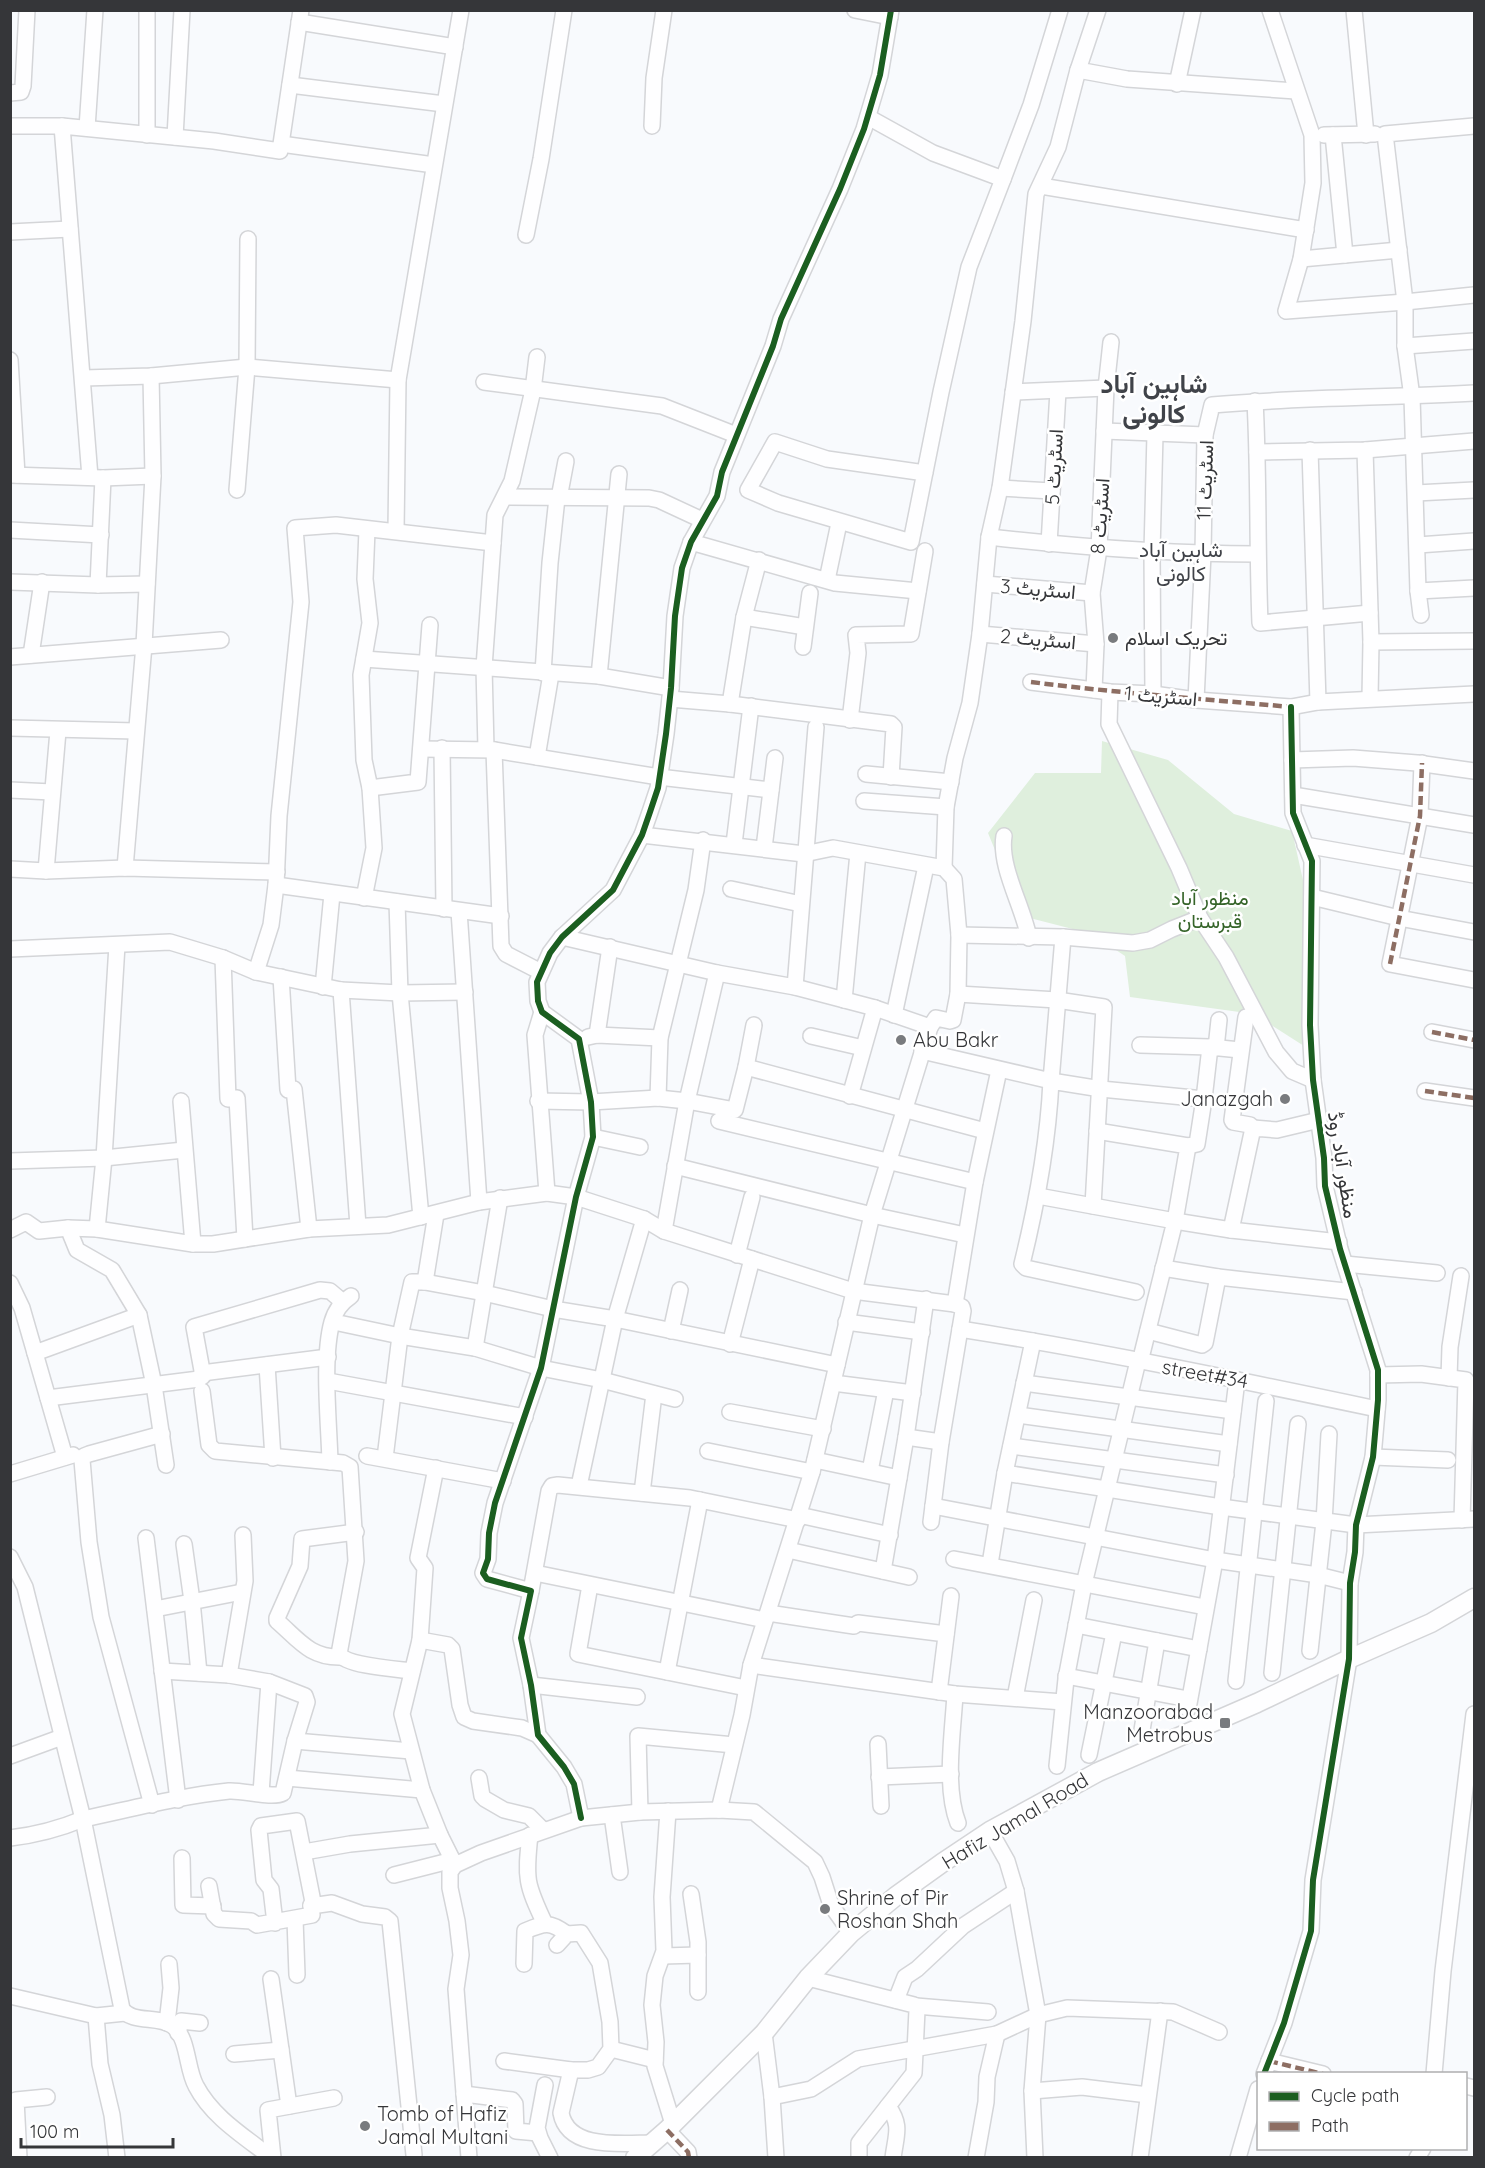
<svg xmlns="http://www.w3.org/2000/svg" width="1485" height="2168" font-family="Quicksand,Vazirmatn,sans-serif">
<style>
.green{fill:#dfefdd}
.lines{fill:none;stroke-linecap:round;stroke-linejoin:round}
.minor-casing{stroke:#d4d5d8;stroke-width:18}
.major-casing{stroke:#d4d5d8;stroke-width:21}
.minor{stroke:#fefeff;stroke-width:15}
.major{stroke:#fefeff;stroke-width:18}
.quiet{stroke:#8d6e63;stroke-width:4.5;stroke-dasharray:9 4.5;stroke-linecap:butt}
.cycleway-casing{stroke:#fff;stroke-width:10}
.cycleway{stroke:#1b5e20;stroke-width:6}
.poi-dot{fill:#797b7e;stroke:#fff;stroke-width:2}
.labels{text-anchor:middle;stroke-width:5;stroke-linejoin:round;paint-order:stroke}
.street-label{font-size:20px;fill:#353639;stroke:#fff}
.poi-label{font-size:20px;fill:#353639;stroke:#fff;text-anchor:start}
.park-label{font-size:20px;fill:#356429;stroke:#fff}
.neighbourhood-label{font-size:21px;fill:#404349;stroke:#fff}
.district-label{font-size:26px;font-weight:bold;fill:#404349;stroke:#fff}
</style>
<rect width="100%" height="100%" fill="#f8fafd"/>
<path class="green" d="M1102,741L1168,760L1234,814L1292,831L1316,938L1304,1046L1254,1014L1130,997L1125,956L1092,934L1022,916L988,833L1035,773H1101Z"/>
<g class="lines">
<g class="minor-casing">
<g id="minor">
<path d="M147,10V135"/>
<path d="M855,10L890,17"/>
<path d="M1098,10L1078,70L1127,79L1296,91"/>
<path d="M1270,10L1312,135L1313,183L1301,259L1286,311L1405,302L1474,295"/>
<path d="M1354,10L1366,135"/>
<path d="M299,22L455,47"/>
<path d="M1177,84L1193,10"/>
<path d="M290,85L444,104"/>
<path d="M10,93L21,92L23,86L27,10"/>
<path d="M868,117L933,153L1003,179L1031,105L1060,10"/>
<path d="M10,126H62"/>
<path d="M652,126L654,78L664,10"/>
<path d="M87,128L95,10"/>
<path d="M1324,135L1375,134"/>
<path d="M1333,135L1345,255"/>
<path d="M175,137L182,10"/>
<path d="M281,144L301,10"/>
<path d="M1041,186L1306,230"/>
<path d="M10,232L70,229"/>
<path d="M526,235L541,159L564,10"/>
<path d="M1301,259L1399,250"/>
<path d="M1405,346L1474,341"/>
<path d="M10,360L17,475"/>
<path d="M84,378L151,376L247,367L398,380"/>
<path d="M484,382L662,406L736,435"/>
<path d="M1013,392L1106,388"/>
<path d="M1255,401C1259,475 1257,549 1260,623L1370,613"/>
<path d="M1104,431L1205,435"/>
<path d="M1310,450L1318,702"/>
<path d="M1365,450L1371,642L1370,698"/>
<path d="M1257,452L1365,450L1474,441"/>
<path d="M925,473L827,459L775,442L748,490L778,503L911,542L941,392L969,267L1003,179"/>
<path d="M10,475L103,478L153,476"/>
<path d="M90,477L62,126L214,141L280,151L281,144L434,165"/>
<path d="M1000,488L1052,491"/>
<path d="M237,490L247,367L248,239"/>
<path d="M1416,493L1474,490"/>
<path d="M505,497L649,498L659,500L702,520"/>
<path d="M559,498L566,461"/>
<path d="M10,530L101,535"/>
<path d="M396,531L398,380L461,10"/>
<path d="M989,537C1079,547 1167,554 1257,554"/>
<path d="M691,542L835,583L918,591"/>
<path d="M1049,544L1058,391"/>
<path d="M1418,545L1474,541"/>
<path d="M827,580L839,523"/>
<path d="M10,582L98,585L147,584"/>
<path d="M985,584L1092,593"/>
<path d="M98,585L103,478"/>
<path d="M1418,591L1474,588"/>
<path d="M1421,615L1418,591L1412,397L1405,346V302L1385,134L1474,126"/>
<path d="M744,617L805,627"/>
<path d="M980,634L1096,644"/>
<path d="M1371,642L1474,641"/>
<path d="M803,647L810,593"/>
<path d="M31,655L42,582"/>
<path d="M10,657L221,640"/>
<path d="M364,659L599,676L671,688"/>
<path d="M543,673L550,563L557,498"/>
<path d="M599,676L619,474"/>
<path d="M1031,682L1110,692L1153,694L1196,700L1291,707L1318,702L1474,694"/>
<path d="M1094,690L1096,644L1092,593L1099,549L1106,388L1111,342"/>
<path d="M1110,692L1109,724L1179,868L1200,918L1226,957L1276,1052L1292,1071L1313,1080"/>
<path d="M1153,694L1152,552L1155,434"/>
<path d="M670,699L730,704L891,724L894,727L891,777"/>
<path d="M1196,700L1203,554L1205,435L1212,405C1299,397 1387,398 1474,393"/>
<path d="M730,704L744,617L759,560"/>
<path d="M850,720L858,653L856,635L911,634L925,551"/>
<path d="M10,728L136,731"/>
<path d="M442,748L444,909"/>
<path d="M421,749L494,750L659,777L771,790"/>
<path d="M486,749L484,667L495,515L512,481L533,390L537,357"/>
<path d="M494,750L501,946L506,954L541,972"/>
<path d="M537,757L551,674"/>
<path d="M1292,760L1353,758L1417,763L1474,771"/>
<path d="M1422,763L1420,816L1390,964L1474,980"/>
<path d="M866,774L951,782"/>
<path d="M370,788L418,782L430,625"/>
<path d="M10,790L52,792"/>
<path d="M1293,795L1474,825"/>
<path d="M864,801L946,807"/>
<path d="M642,835L804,854L833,848L944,868L954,879L959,935L958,994L953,1020L950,1021L936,1018L930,1027"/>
<path d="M1004,836C999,867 1023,906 1029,938"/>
<path d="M734,844L751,706"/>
<path d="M1305,845L1474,875"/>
<path d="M764,848L775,758"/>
<path d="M125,868L144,645L153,476L151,376"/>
<path d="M944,868L946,807L955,758L970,703L980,634L989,537L1000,488L1023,321L1036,194L1058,147L1078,70"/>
<path d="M10,869L46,871L125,868L277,872"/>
<path d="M46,871L58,731"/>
<path d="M276,885L501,916"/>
<path d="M731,889L801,904"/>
<path d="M1312,897L1399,918L1474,932"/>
<path d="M364,898L374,848L370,788L364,760L361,675L370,623L365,579L367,530"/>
<path d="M397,902L400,993L421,1217"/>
<path d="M459,911L479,1202"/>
<path d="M959,935L1063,937L1133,943L1150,940L1172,929L1200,918"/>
<path d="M562,937L717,973L795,987L875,1008L930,1027L872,1215L812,1472L751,1665L742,1715L719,1810"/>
<path d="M10,949L170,942L223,958L256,972L341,990L400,993L465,992"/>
<path d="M223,958L228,1099L237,1098L245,1239"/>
<path d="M256,972L271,925L276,885L279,816L301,602L295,528L336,525L493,543"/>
<path d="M281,977L288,1090L294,1089L309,1229"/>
<path d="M323,987L332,894"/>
<path d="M795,987L816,727"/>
<path d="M341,990L358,1226"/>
<path d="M958,994L1057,1000L1104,1007L1093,1206"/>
<path d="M844,1000L858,853"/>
<path d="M542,1012L535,1035L547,1193"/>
<path d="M894,1015L926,866"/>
<path d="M1246,1017L1232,1120L1233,1122L1250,1125L1253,1128"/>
<path d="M1432,1032L1474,1040"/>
<path d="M597,1035L610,947"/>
<path d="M811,1036L863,1048"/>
<path d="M588,1037L597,1035L660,1038"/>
<path d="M1140,1045L1210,1047L1240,1050"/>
<path d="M1216,1048L1219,1020"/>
<path d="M922,1051L1051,1081L1063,937"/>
<path d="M746,1067L985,1131"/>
<path d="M1425,1091L1474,1098"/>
<path d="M850,1096L875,1008"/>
<path d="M658,1098L660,1038L696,890L703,840"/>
<path d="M181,1101L193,1244"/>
<path d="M538,1101L591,1102L658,1098L687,1101L735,1110L746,1067L754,1025"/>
<path d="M719,1121L975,1182"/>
<path d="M1097,1131L1188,1146L1175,1221L1231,1230L1253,1128L1277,1130L1319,1120"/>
<path d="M593,1137L640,1147"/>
<path d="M1188,1146L1197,1144L1204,1099"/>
<path d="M10,1161L104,1158L184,1150"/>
<path d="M675,1166L872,1215L965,1235"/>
<path d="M1038,1196L1175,1221L1140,1362"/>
<path d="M68,1228L77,1250L112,1270L139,1315L154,1385L166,1465"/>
<path d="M97,1229L104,1158L117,945"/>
<path d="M10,1230L26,1222L39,1231L68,1228L97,1229L193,1244H213L309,1229L388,1225L479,1202L547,1193L576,1197L644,1219L664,1231L853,1291L955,1304L962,1307L963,1311L941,1442L931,1522"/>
<path d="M1231,1230L1339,1242"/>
<path d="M664,1231L687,1101L717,973"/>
<path d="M737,1255L752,1197"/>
<path d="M1345,1264L1437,1273"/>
<path d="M1218,1277L1354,1292"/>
<path d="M425,1282L436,1214"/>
<path d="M10,1283L22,1308L65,1457"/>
<path d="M1136,1292L1026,1268L1022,1264C1037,1203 1048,1144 1051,1081L1101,1089L1204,1099L1210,1047"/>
<path d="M955,1304L975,1182L999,1070"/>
<path d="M334,1322L400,1336L475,1348L541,1368L602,1380L675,1399"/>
<path d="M846,1322L922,1332"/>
<path d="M960,1329C1100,1351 1239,1380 1377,1409"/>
<path d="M671,1331L680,1290"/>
<path d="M1148,1331L1202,1345L1205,1343L1218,1277L1163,1268"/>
<path d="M730,1344L752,1259"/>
<path d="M475,1348L500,1198"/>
<path d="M35,1353L139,1315"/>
<path d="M267,1365L273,1458"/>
<path d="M202,1373L328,1357"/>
<path d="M1378,1375L1421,1374L1466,1380L1462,1520"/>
<path d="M1449,1378L1450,1347L1461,1276"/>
<path d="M328,1381L525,1417"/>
<path d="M833,1383L913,1393"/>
<path d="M1024,1383L1233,1411"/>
<path d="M202,1391L209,1445L215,1451L343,1463L350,1467L356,1561L339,1654C347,1666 396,1669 412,1671"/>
<path d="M48,1398L199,1379L203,1376L194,1327L320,1290L330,1291L343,1302"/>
<path d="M730,1412L823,1429"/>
<path d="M1018,1415L1229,1444"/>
<path d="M906,1437L941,1442"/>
<path d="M1011,1446L1226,1475"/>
<path d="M708,1451L812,1472"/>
<path d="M367,1456L503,1481"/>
<path d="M1373,1457L1448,1460"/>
<path d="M385,1458L400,1336L412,1282H425L484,1293L553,1309L615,1319L837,1365"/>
<path d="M815,1460L899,1478"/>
<path d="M330,1462C329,1423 322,1358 332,1322C335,1311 342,1302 351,1296"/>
<path d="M436,1468L418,1558L425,1568L420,1640L402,1714L422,1790L440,1835L455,1865"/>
<path d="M870,1471L886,1390"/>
<path d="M1005,1473L1221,1507L1356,1525L1474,1519"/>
<path d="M10,1474L73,1455"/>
<path d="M579,1486L615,1319L644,1219"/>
<path d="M642,1493L654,1394"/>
<path d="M933,1506L1215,1560L1318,1575L1350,1583"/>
<path d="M799,1515L890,1535"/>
<path d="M146,1538L178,1800"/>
<path d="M184,1544L192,1601L199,1673"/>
<path d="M788,1550L909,1577"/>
<path d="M10,1557L25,1587L83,1819L122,2009C132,2024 159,2015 173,2026C189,2039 186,2068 196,2086C212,2117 245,2137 272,2158"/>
<path d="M954,1559L1205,1607"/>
<path d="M990,1564L1005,1473L1033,1341"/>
<path d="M883,1571L906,1437L926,1299"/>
<path d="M535,1573L765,1620"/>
<path d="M590,1585L578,1654L746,1688"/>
<path d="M531,1591L549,1491L552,1486L558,1485L690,1498L798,1520"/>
<path d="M155,1609L242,1592"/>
<path d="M768,1613L854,1626L858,1623L946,1634"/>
<path d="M1076,1625L1199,1649"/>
<path d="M420,1640L448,1645L452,1649L460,1705L464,1717L473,1721L522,1728L538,1735"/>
<path d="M1310,1651L1324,1522L1329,1434"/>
<path d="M341,1657C310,1658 299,1640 277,1621V1618L300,1566L302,1539L356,1532"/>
<path d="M751,1665L955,1694L1063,1702"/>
<path d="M667,1672L700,1500"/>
<path d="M1272,1673L1298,1424"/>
<path d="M229,1675L245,1581L243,1535"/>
<path d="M1066,1676L1188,1699"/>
<path d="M1236,1681L1266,1401"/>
<path d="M531,1685L637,1697"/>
<path d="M939,1692L951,1596"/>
<path d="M955,1694C953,1732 944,1787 958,1823"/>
<path d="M1015,1698L1034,1600"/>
<path d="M1188,1709L1215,1560L1237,1380"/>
<path d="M1142,1730L1157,1641"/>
<path d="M295,1741L411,1751"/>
<path d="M878,1744L881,1806"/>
<path d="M1089,1755L1114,1633"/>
<path d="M10,1756L62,1737"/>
<path d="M1057,1766L1066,1679L1084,1584L1138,1361"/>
<path d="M879,1777L951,1774"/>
<path d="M287,1778L422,1790"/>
<path d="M479,1778L482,1796L485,1799L504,1810L529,1816L543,1830"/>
<path d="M261,1793L269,1682"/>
<path d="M152,1805L101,1617L89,1542L82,1460L84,1456L89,1454L162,1434"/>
<path d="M668,1811L662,1897L664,1951L655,1976L652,2005L656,2042L655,2066L673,2124"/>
<path d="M640,1812L638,1736L734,1745"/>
<path d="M612,1815L620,1872"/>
<path d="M581,1818L574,1784L564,1767L538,1735L531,1685L521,1638L531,1591L487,1579L483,1573L488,1559L489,1533L495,1503L541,1368L576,1197L593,1137L591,1102L579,1039L542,1012L538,1001L537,982L550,953L562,937L613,890L642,835L650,812L658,788L666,734L671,688L675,616L682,568L691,542L717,496L722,472L773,346L781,319L840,189L864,129L880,75L891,10"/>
<path d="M990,1831L1007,1861L1016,1891L1038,2015L1032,2091L1035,2158"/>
<path d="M530,1835C525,1879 526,1884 545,1924"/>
<path d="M10,1838C36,1835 59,1829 83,1819C131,1809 180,1796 229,1791C243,1790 272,1799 283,1793L295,1741L307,1702L305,1696L269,1682L229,1675L162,1671"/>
<path d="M304,1852L350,1844L440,1835"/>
<path d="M182,1858L183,1905L213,1906"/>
<path d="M394,1875L453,1860"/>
<path d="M209,1886L214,1914L219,1919L251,1921L257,1925L312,1915L311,1905L313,1902L297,1821L261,1826L259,1830L264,1880L271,1889L275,1923"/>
<path d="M691,1894L698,1942V1992"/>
<path d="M311,1906L332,1903L362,1914L385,1917L390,1921L414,2155"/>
<path d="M295,1919L297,1975"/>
<path d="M663,1956L698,1955"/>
<path d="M524,1964L525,1931C545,1923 550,1921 567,1934"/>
<path d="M808,1978L914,2005L917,2010L914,2073L862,2139L859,2143V2158"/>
<path d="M271,1979L289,2106"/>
<path d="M10,1996L96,2016L125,2013"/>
<path d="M896,2000L905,1977L917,1969L963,1926L1016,1891"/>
<path d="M916,2006L988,2012"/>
<path d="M96,2016L100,2064L112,2115L117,2158"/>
<path d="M167,2023L171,1988L169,1964"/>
<path d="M178,2033L181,2021L200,2023"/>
<path d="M764,2033L772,2097L776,2158"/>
<path d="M611,2049L655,2060"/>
<path d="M234,2054L281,2050"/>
<path d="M504,2061L571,2070H588L598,2067L611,2049L610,2022L600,1963L581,1933L567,1934L557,1945"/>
<path d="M1269,2061L1323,2074"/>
<path d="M571,2070L561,2113C568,2151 624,2143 653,2143"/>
<path d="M1264,2074L1284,2023L1311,1931L1313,1880L1349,1659L1350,1583L1355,1552L1356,1525L1373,1457L1378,1400V1370L1340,1249L1325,1186L1324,1158L1313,1080L1310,1025L1312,861L1293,813L1291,707"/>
<path d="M1434,2074L1443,1971L1474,1714"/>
<path d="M545,2085L537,2128L540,2138L550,2158"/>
<path d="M1466,2086L1474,2088"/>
<path d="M1032,2091L1082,2087L1148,2095"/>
<path d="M464,2094L512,2100L515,2104L516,2131L538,2133"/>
<path d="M772,2097L811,2089L858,2059L997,2034L1038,2015L1067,2008L1173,2012L1219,2032"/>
<path d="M888,2106C902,2126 896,2134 893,2158"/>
<path d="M667,2130L688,2152L689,2158"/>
<path d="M19,2158L16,2100L47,2097"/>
<path d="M273,2158L268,2110L334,2098"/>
<path d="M469,2158L456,1989L461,1955L457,1921L450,1888V1872L455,1865L481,1853L581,1818L640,1812L719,1810L754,1812L815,1862L822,1877L831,1905L851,1933"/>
<path d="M976,2158L986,2102L987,2077L997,2034"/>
<path d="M1140,2158L1160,2011"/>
<path d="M1238,2158L1258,2089"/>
<path d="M1417,2158L1423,2148"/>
</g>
</g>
<g class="major-casing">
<path id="major" d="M635,2158L667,2130L764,2033L808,1978L851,1933L896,1896L942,1863L990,1831L1098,1772L1257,1703L1349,1659L1431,1623L1474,1598"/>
</g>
<use href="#minor" class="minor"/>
<use href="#major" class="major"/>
<g class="quiet">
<path d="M1031,682C1118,693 1204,699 1291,707"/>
<path d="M1390,964L1420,816L1422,763"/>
<path d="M1432,1032L1474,1040"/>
<path d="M1425,1091L1474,1098"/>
<path d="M1269,2061L1323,2074"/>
<path d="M667,2130L688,2152L689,2158"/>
</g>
<g class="cycleway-casing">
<g id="cycleway">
<path d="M581,1818L574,1784L564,1767L538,1735L531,1685L521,1638L531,1591L487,1579L483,1573L488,1559L489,1533L495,1503L541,1368L576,1197L593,1137L591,1102L579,1039L542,1012L538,1001L537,982L550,953L562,937L613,890L642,835L650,812L658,788L666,734L671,688L675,616L682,568L691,542L717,496L722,472L773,346L781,319L840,189L864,129L880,75L891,10"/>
<path d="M1264,2074L1284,2023L1311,1931L1313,1880L1349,1659L1350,1583L1355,1552L1356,1525L1373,1457L1378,1400V1370L1340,1249L1325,1186L1324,1158L1313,1080L1310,1025L1312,861L1293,813L1291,707"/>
</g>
</g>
<use href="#cycleway" class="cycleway"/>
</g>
<g class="poi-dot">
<circle cx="1113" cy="638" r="6"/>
<circle cx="901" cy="1040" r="6"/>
<circle cx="1285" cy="1099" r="6"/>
<rect x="1219" y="1717" width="12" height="12" rx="3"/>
<circle cx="825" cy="1909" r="6"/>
<circle cx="365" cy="2126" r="6"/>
</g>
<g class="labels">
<g class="street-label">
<text transform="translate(1054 467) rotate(-87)" y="7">اسٹریٹ 5</text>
<text transform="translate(1205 480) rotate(-88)" y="7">اسٹریٹ 11</text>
<text transform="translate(1100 516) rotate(-86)" y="7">اسٹریٹ 8</text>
<text transform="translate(1038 589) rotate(5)" y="7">اسٹریٹ 3</text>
<text transform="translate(1038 639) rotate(5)" y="7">اسٹریٹ 2</text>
<text transform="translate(1161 696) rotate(5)" y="7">اسٹریٹ 1</text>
<text transform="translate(1343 1165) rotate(81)" y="7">منظور آباد روڈ</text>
<text transform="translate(1205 1374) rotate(10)" y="7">street#34</text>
<text transform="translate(1015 1821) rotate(-31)" y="7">Hafiz Jamal Road</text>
</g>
<g class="poi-label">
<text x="1125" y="645">تحریک اسلام</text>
<text x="913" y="1047">Abu Bakr</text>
<text x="1273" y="1106" text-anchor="end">Janazgah</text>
<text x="1213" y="1719" text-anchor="end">Manzoorabad<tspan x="1213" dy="23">Metrobus</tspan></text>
<text x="837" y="1905">Shrine of Pir<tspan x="837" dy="23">Roshan Shah</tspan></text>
<text x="377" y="2121">Tomb of Hafiz<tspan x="377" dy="23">Jamal Multani</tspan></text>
</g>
<g class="park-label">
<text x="1210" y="905">منظور آباد<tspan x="1210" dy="23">قبرستان</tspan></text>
</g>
<g class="neighbourhood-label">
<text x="1181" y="557">شاہین آباد<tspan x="1181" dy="24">کالونی</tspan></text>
</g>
<g class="district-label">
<text x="1154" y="393">شاہین آباد<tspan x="1154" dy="30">کالونی</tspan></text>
</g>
</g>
<rect width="1485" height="2168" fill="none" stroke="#353639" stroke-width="24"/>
<rect x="1257" y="2072" width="210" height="78" fill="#ffffff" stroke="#aeafb0" stroke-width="1.5"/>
<rect x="1269" y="2092" width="30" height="9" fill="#1b5e20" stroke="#aeafb0" stroke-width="1.5"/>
<text x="1311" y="2102" font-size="18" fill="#353639">Cycle path</text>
<rect x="1269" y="2122" width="30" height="9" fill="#8d6e63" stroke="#aeafb0" stroke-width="1.5"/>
<text x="1311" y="2132" font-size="18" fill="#353639">Path</text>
<path d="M21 2138v9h152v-9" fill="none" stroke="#353639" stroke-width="3"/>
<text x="30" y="2138" font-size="18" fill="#353639" stroke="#ffffff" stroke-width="4.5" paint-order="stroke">100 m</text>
</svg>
